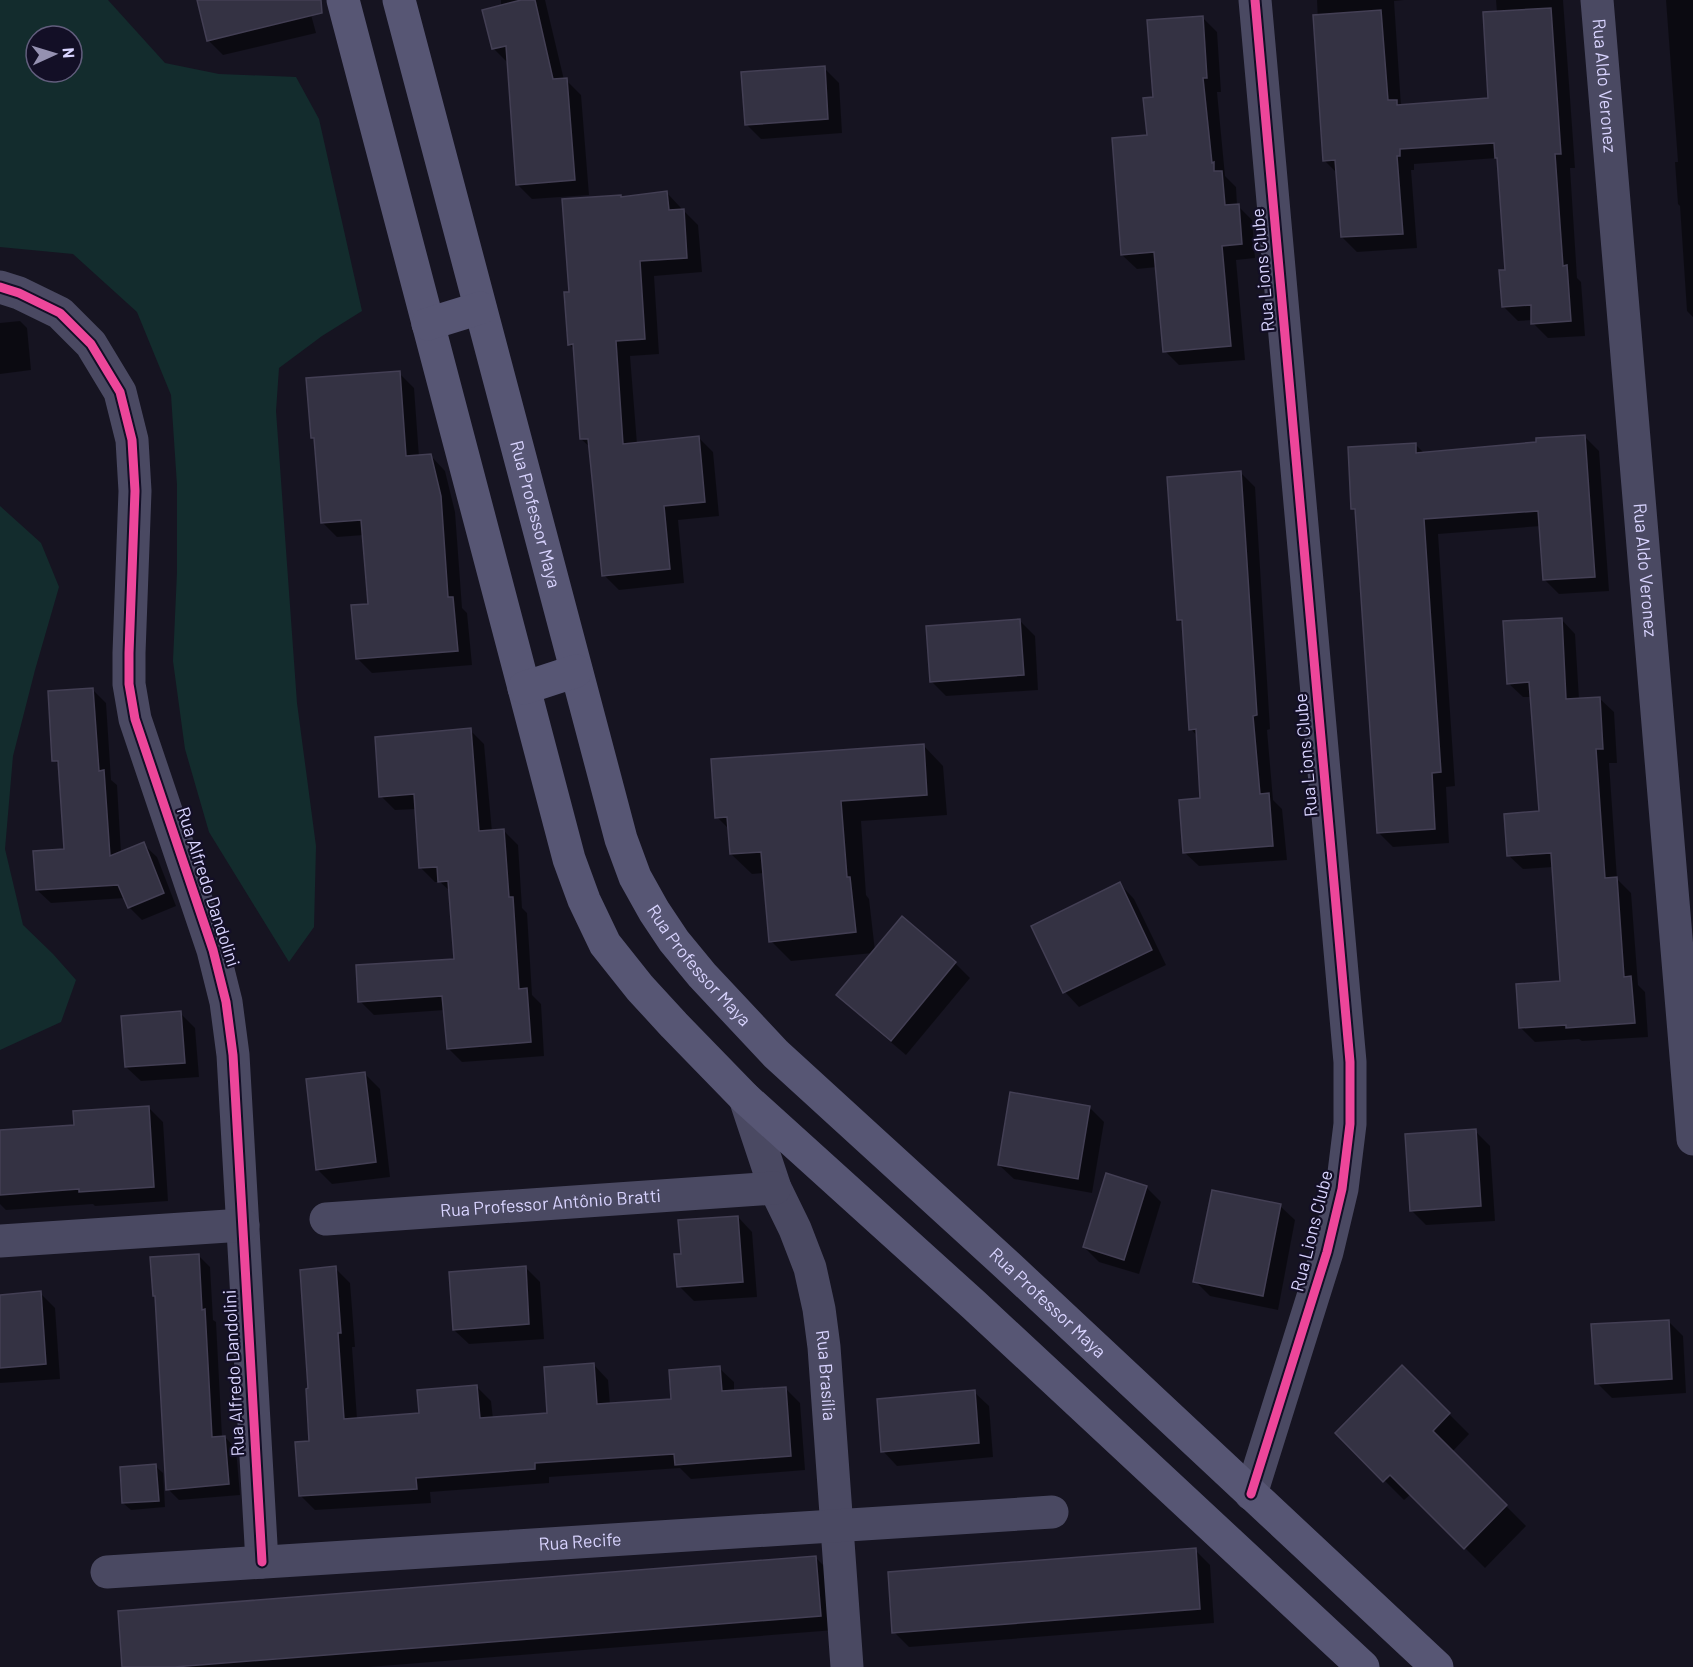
<svg xmlns="http://www.w3.org/2000/svg" width="1693" height="1667" font-family="Barlow,sans-serif">
<style>
.green{fill:#132c2d;fill-rule:evenodd}
.shadow{fill:#0007}
.building{fill:#343243;stroke:#433f54;stroke-width:1.5}
.lines{fill:none;stroke-linecap:round;stroke-linejoin:round}
.street{stroke:#4a4962;stroke-width:33}
.secondary{stroke:#575674;stroke-width:33}
.cycleway-casing{stroke:#130f26;stroke-width:13}
.cycleway{stroke:#ed469a;stroke-width:9}
.labels{text-anchor:middle;stroke-width:4.5;stroke-linejoin:round;paint-order:stroke}
.street-label{font-size:18px;fill:#d9d4ff;stroke:#130f26}
</style>
<rect width="100%" height="100%" fill="#161421"/>
<g class="green">
<path d="M0,0H108L165,63L219,74L296,77L319,119L362,311L322,336L279,368L276,411L297,703L316,846L314,927L289,962L209,832L185,749L173,661L177,572V485L171,395L137,312L73,254L0,247ZM36,36H72V72H36Z"/>
<path d="M0,506L41,543L59,587L35,670L13,756L5,849L23,925L53,954L76,980L61,1022L0,1050Z"/>
</g>
<g class="shadow">
<path d="M198,0H307L316,33L223,55L208,40Z"/>
<path d="M501,0H545L564,80H566L581,95L589,195L532,199L517,184L509,64L493,48L501,7Z"/>
<path d="M1317,0H1404L1394,1L1401,106L1489,100L1497,13L1496,0H1563L1575,168H1570L1577,278L1581,282L1585,336L1548,338L1533,323V320L1518,321L1503,306L1506,271L1497,158L1414,164V170H1411L1417,248L1357,252L1342,237L1338,174L1324,160Z"/>
<path d="M1666,0H1693V317L1687,311L1680,206L1678,204L1675,162H1678Z"/>
<path d="M1202,17L1217,32L1221,92H1217L1225,176L1236,187L1237,205L1252,220L1255,258L1236,260L1245,360L1179,365L1165,351L1157,267L1137,269L1122,255L1148,137L1154,99Z"/>
<path d="M824,68L839,83L842,133L761,139L746,124Z"/>
<path d="M667,193L681,208L682,211L683,210L698,225L702,272L654,276L659,354L630,356L637,444L699,438L713,452L719,516L678,520L684,583L619,590L604,575L591,448L581,439L575,350L569,344L571,293L620,196L623,198Z"/>
<path d="M20,321L27,328L31,370L0,374V323Z"/>
<path d="M399,373L414,388L419,457L431,456L445,471L455,512L462,608L467,613L472,665L372,673L357,658L370,605L364,535L337,537L322,522L315,441L312,438Z"/>
<path d="M1584,436L1599,451L1609,591L1559,594L1544,579L1541,526L1438,534L1455,786L1446,787L1449,843L1393,847L1378,832L1356,513L1353,509L1415,444L1424,453L1538,444Z"/>
<path d="M1241,473L1255,487L1270,729L1267,730L1273,800L1282,809L1287,860L1199,866L1184,852L1202,800L1197,736L1191,729L1183,624L1179,620Z"/>
<path d="M1561,619L1575,634L1579,699L1599,698L1614,712L1617,763H1609L1617,879L1631,893L1638,985L1645,992L1648,1037L1582,1041L1579,1039L1535,1042L1520,1027L1561,983L1553,867L1523,869L1508,855L1540,813L1532,697H1523L1508,683Z"/>
<path d="M1020,621L1035,636L1038,690L946,696L931,681Z"/>
<path d="M93,690L106,703L111,780L117,785L121,853L143,844L157,857L176,906L142,920L129,907L125,898L51,903L37,890L66,850L60,766L54,760Z"/>
<path d="M470,730L484,744L492,832L503,830L518,845L522,908L527,913L532,995L541,1004L544,1056L462,1062L448,1048L445,1010L374,1015L360,1001L455,960L451,892L440,882H435L421,868L416,809L395,810L381,796Z"/>
<path d="M923,745L943,766L947,815L861,821L866,895L869,899L875,951L902,918L955,963L970,978L906,1055L853,1010L838,995L873,953L791,961L771,941L764,873L752,874L731,854L730,830L717,817Z"/>
<path d="M1120,884L1134,899L1166,965L1079,1007L1065,992Z"/>
<path d="M180,1013L195,1028L199,1077L141,1081L126,1067Z"/>
<path d="M365,1074L380,1089L390,1177L332,1184L317,1169Z"/>
<path d="M148,1107L163,1122L168,1201L95,1206L93,1204L6,1210L0,1204V1131L76,1126Z"/>
<path d="M1090,1108L1104,1122L1092,1193L1014,1179L999,1165Z"/>
<path d="M1475,1131L1490,1146L1495,1221L1426,1225L1412,1211Z"/>
<path d="M1146,1187L1161,1202L1139,1274L1099,1262L1084,1247Z"/>
<path d="M1280,1206L1295,1220L1278,1310L1210,1296L1195,1281Z"/>
<path d="M738,1217L752,1232L757,1297L694,1301L679,1286L682,1255Z"/>
<path d="M198,1255L210,1267L213,1320L216,1322L222,1437H225L236,1449L240,1495L179,1500L168,1489L157,1298L154,1296Z"/>
<path d="M525,1267L540,1282L544,1339L469,1344L454,1330Z"/>
<path d="M335,1268L350,1283L355,1347H352L357,1419L421,1414L477,1387L491,1401L493,1419L548,1414L594,1365L608,1380L610,1405L672,1400L719,1368L734,1382V1392L786,1389L800,1403L805,1470L691,1479L680,1468L549,1477V1483L430,1492L431,1503L315,1510L300,1495L311,1442Z"/>
<path d="M40,1293L55,1308L60,1379L0,1383V1296Z"/>
<path d="M1668,1321L1683,1336L1686,1393L1612,1398L1597,1383Z"/>
<path d="M1402,1367L1469,1434L1452,1452L1526,1526L1485,1568L1411,1494L1404,1500L1337,1433Z"/>
<path d="M974,1392L989,1406L993,1457L897,1466L883,1451Z"/>
<path d="M155,1466L163,1473L165,1507L131,1510L123,1503Z"/>
<path d="M1195,1550L1210,1565L1214,1623L909,1647L894,1632Z"/>
<path d="M816,1558L831,1573L835,1630L369,1667H124Z"/>
</g>
<g class="building">
<path d="M197,0H321L322,13L207,41Z"/>
<path d="M521,0H535L553,79L567,78L575,180L516,185L506,46L492,49L482,10Z"/>
<path d="M1551,8L1561,154H1555L1563,266L1567,265L1571,321L1531,324V305L1502,307L1499,270H1505L1497,158H1495L1494,143L1400,149V156H1397L1403,234L1341,237L1335,160L1323,161L1313,15L1381,10L1388,100H1397V105L1488,98L1483,12Z"/>
<path d="M1203,16L1207,78H1203L1212,163L1214,162V171H1222L1225,205L1239,204L1242,244L1222,246L1231,346L1163,352L1154,252L1121,255L1112,138L1147,135L1143,98L1153,97L1147,20Z"/>
<path d="M825,66L828,119L745,125L741,72Z"/>
<path d="M667,191L669,210L684,209L687,258L640,261L645,339L616,341L623,444L699,436L705,502L664,506L670,569L602,576L588,439H580L573,344L568,345L564,292H569L562,199L621,195V197Z"/>
<path d="M400,371L406,456L431,454L441,496L448,597H453L458,651L356,659L351,605L368,604L361,520L321,523L314,438H311L306,378Z"/>
<path d="M1585,435L1595,577L1543,580L1538,511L1424,519L1441,772L1432,773L1435,829L1377,833L1355,509H1351L1348,447L1416,443V453L1536,442V438Z"/>
<path d="M1241,471L1257,715L1253,716L1260,794L1269,793L1273,846L1183,853L1179,800L1200,798L1196,729L1189,730L1182,620H1177L1167,477Z"/>
<path d="M1562,618L1566,699L1600,697L1603,749H1596L1605,878L1617,877L1624,977L1631,976L1635,1023L1566,1028V1025L1519,1028L1516,984L1560,981L1551,853L1507,856L1504,814L1539,811L1529,682L1507,684L1503,621Z"/>
<path d="M1020,619L1024,675L930,682L926,626Z"/>
<path d="M93,688L99,771L104,770L110,856L144,842L164,893L128,908L118,885L36,890L33,851L64,849L58,761H52L48,691Z"/>
<path d="M471,728L479,831L504,829L509,897H513L519,989L527,988L531,1042L447,1049L442,996L358,1002L356,965L454,959L448,881L438,882L437,867L419,868L414,794L379,797L375,737Z"/>
<path d="M924,744L927,795L841,801L847,877H850L856,932L769,942L761,852L730,854L727,817L715,818L711,759Z"/>
<path d="M1120,882L1152,950L1063,993L1031,926Z"/>
<path d="M902,916L956,962L891,1041L836,995Z"/>
<path d="M181,1011L185,1063L125,1067L121,1016Z"/>
<path d="M365,1072L376,1162L316,1170L306,1079Z"/>
<path d="M1010,1092L1090,1106L1078,1179L998,1165Z"/>
<path d="M149,1106L154,1187L79,1192V1189L0,1195V1130L74,1125L73,1111Z"/>
<path d="M1476,1129L1481,1206L1410,1211L1405,1134Z"/>
<path d="M1106,1173L1147,1186L1124,1260L1083,1247Z"/>
<path d="M1212,1190L1281,1204L1263,1296L1193,1282Z"/>
<path d="M738,1216L743,1282L677,1287L674,1254H681L678,1220Z"/>
<path d="M199,1254L202,1310L205,1309L212,1437L225,1436L229,1484L166,1490L155,1296H153L150,1257Z"/>
<path d="M336,1266L341,1333H338L344,1419L419,1413L417,1390L477,1385L480,1418L547,1413L544,1367L594,1363L597,1404L671,1399L669,1370L720,1366L722,1391L786,1387L791,1456L675,1465L674,1454L535,1463V1469L416,1478L417,1489L299,1496L295,1442L309,1441L306,1389L308,1388L300,1270Z"/>
<path d="M526,1266L529,1324L453,1330L449,1272Z"/>
<path d="M41,1291L46,1364L0,1368V1295Z"/>
<path d="M1669,1320L1672,1379L1595,1384L1591,1324Z"/>
<path d="M1402,1365L1450,1413L1433,1431L1507,1505L1464,1549L1390,1475L1383,1482L1335,1433Z"/>
<path d="M975,1390L979,1443L881,1452L877,1399Z"/>
<path d="M156,1464L159,1501L122,1503L120,1467Z"/>
<path d="M1196,1548L1200,1609L892,1633L888,1572Z"/>
<path d="M816,1556L821,1616L174,1667H122L118,1611Z"/>
</g>
<g class="lines">
<g class="street">
<path id="s1" d="M1597,0L1693,1139"/>
<path d="M0,287L19,293L60,313L91,344L120,392L132,440L135,491L129,653V684L135,719L213,950L226,1002L233,1055L262,1562"/>
<path id="s2" d="M745,1098L775,1188L795,1229L810,1268L819,1309L824,1347L847,1667"/>
<path id="s3" d="M326,1219L775,1188"/>
<path d="M0,1241L243,1225"/>
<path d="M1251,1494L1327,1252L1342,1189L1350,1124V1062L1255,0"/>
<path id="s4" d="M107,1572L1052,1512"/>
</g>
<g class="secondary">
<path d="M343,0L569,859L584,900L605,944L640,988L674,1025L745,1098L974,1305L1363,1667"/>
<path id="s5" d="M399,0L621,839L635,877L654,911L674,941L702,975L776,1054L1008,1266L1437,1667"/>
<path d="M428,324L480,308"/>
<path d="M524,688L576,671"/>
</g>
<g class="cycleway-casing">
<g id="cycleway">
<path d="M0,287L19,293L60,313L91,344L120,392L132,440L135,491L129,653V684L135,719L213,950L226,1002L233,1055L262,1562"/>
<path d="M1251,1494L1327,1252L1342,1189L1350,1124V1062L1255,0"/>
</g>
</g>
<use href="#cycleway" class="cycleway"/>
</g>
<g class="labels">
<g class="street-label">
<text dy="6" stroke="none"><textPath href="#s1" startOffset="86">Rua Aldo Veronez</textPath></text>
<text transform="translate(1263 270) rotate(-95)" y="6">Rua Lions Clube</text>
<text dy="6" stroke="none"><textPath href="#s5" startOffset="532">Rua Professor Maya</textPath></text>
<text dy="6" stroke="none"><textPath href="#s1" startOffset="572">Rua Aldo Veronez</textPath></text>
<text transform="translate(1306 755) rotate(-95)" y="6">Rua Lions Clube</text>
<text transform="translate(208 887) rotate(72)" y="6">Rua Alfredo Dandolini</text>
<text dy="6" stroke="none"><textPath href="#s5" startOffset="1018">Rua Professor Maya</textPath></text>
<text dy="6" stroke="none"><textPath href="#s3" startOffset="225">Rua Professor Antônio Bratti</textPath></text>
<text transform="translate(1312 1231) rotate(-76)" y="6">Rua Lions Clube</text>
<text dy="6" stroke="none"><textPath href="#s5" startOffset="1504">Rua Professor Maya</textPath></text>
<text transform="translate(234 1373) rotate(-93)" y="6">Rua Alfredo Dandolini</text>
<text dy="6" stroke="none"><textPath href="#s2" startOffset="291">Rua Brasília</textPath></text>
<text dy="6" stroke="none"><textPath href="#s4" startOffset="474">Rua Recife</textPath></text>
</g>
</g>
<g transform="translate(54 54) rotate(86)"><circle r="28" fill="#130f26" stroke="#625e7d" stroke-width="1.5"/>
<path d="M0-4.5L10 22L0 15L-10 22Z" fill="#9591b1"/>
<text y="-9" font-size="16" font-weight="bold" text-anchor="middle" fill="#d9d4ff">N</text>
</g>
</svg>
